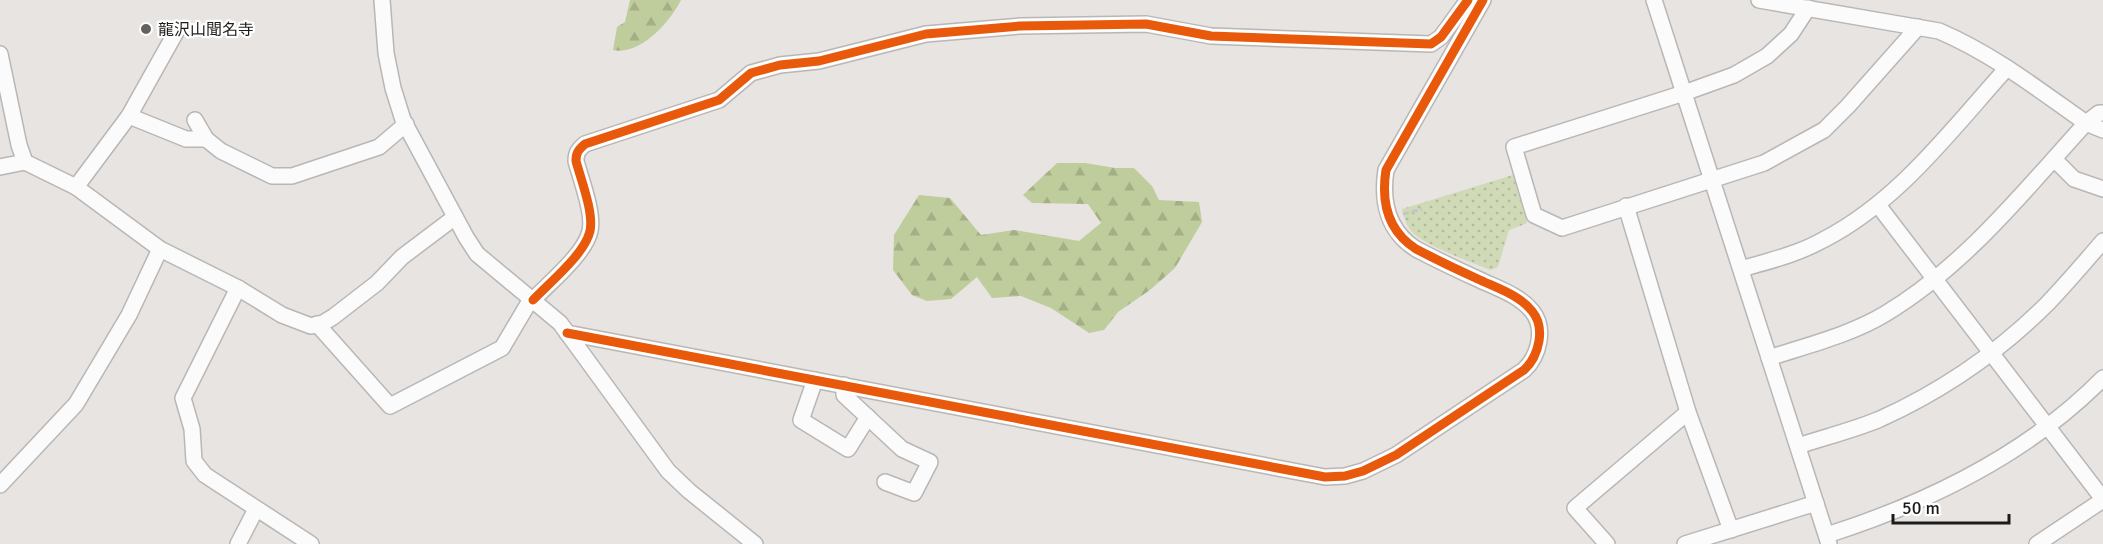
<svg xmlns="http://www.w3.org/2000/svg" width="2103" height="544" font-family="Signika,'Noto Sans JP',sans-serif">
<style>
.grass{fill:url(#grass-dots)}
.forest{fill:url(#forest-firs)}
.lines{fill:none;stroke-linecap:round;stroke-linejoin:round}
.minor-casing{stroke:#b9b7b5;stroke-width:18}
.path{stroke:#c7c5c4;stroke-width:3;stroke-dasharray:6 3;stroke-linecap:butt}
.minor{stroke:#fbfbfb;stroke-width:15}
.cycleway-casing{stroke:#fff;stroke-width:13}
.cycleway{stroke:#e8590c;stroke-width:9}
.poi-dot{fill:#646260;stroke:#fff;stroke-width:2}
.labels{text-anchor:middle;stroke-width:4.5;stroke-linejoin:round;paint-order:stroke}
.poi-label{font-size:16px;fill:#1e1c1a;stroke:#fff;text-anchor:start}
</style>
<defs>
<pattern id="grass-dots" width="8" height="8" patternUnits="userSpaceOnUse" patternTransform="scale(1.5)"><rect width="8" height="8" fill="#d0dab6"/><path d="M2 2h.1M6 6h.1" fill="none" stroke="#b2ba9c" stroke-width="1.8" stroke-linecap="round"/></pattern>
<pattern id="forest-firs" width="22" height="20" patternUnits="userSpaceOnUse" patternTransform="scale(1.5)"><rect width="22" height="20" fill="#bfcc9c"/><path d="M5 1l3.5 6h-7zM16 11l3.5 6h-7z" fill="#a4af86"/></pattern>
</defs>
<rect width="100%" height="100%" fill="#e7e4e2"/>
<path class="grass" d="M1513,175L1527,223L1509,230L1498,267L1490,270C1469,261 1431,248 1414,234C1407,228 1404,218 1402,209Z"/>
<g class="forest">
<path d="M630,0H681C670,22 640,56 613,50L617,27L625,22Z"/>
<path d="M1057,163H1085L1115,168H1134L1152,186L1159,200L1199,202L1202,222L1175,268L1150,290L1118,312L1104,330L1089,333L1051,308L1021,296L992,298L977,277L951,299L927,301L912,295L893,270L894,235L919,195L950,198L981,235L1014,230L1079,241L1101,223L1088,204L1032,203L1023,195Z"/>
</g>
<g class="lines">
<g class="minor-casing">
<g id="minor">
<path d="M382,0L386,53L393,88L403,120L466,237L477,254L560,323L668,471L689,491L755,544"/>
<path d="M1654,0L1829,544"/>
<path d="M1759,0L1939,31C1993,54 2039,90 2086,123L2103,130"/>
<path d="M1808,8L1791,34L1767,56L1734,75L1684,93L1514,147L1534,215L1562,228L1764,163L1824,130L1848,106L1918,27"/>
<path d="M0,54L19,145L25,162L76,187L160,249L238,288L282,315L311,326L323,323L333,317L377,283L402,257L455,217"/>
<path d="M129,116L186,139H206"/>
<path d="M195,120L206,139L221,151L272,176H292L379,147L406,124"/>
<path d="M2054,159L2074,179L2103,189"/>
<path d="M0,167L25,162"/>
<path d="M76,187L129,116L176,32"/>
<path d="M1878,205L2103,499"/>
<path d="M1626,206L1688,412L1731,530"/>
<path d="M1741,269C1769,261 1798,254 1823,240C1899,201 1951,130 2007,68"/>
<path d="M238,288L183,398L192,429L194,461L205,475L311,544"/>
<path d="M533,300C549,283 585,254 590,231C594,213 581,180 576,161C576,153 578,150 585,144L719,100L751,73L780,65L819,61L926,34L1020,26L1146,24L1211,36L1431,44L1441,37L1468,0"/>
<path d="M317,324L390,406L502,348L531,299"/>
<path d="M567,333L1325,477L1345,476L1363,471L1396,455L1524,370C1539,356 1546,328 1532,311C1519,295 1497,288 1480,280C1458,270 1437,260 1416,249C1388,231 1381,202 1386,170L1483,0"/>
<path d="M1769,358C1808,345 1850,335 1885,314C1965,266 2024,191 2086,123L2099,113H2103"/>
<path d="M815,380L801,420L848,449L868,417"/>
<path d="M844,385V395L902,449L930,462L914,493L885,482"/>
<path d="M1798,446C1825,437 1854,430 1880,419C1942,391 2000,351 2048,303C2067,283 2085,262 2103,241"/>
<path d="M0,485L76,404L129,315L160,249"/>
<path d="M1827,535C1927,503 2028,454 2103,378"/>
<path d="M238,544L256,509"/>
<path d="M1607,544L1575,508L1688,412"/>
<path d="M1685,544L1816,503"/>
<path d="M2037,544L2103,500"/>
</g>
</g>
<path class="path" d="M1403,214L1422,209"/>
<use href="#minor" class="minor"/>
<g class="cycleway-casing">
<g id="cycleway">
<path d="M533,300C549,283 585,254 590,231C594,213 581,180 576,161C576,153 578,150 585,144L719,100L751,73L780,65L819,61L926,34L1020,26L1146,24L1211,36L1431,44L1441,37L1468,0"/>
<path d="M567,333L1325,477L1345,476L1363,471L1396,455L1524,370C1539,356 1546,328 1532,311C1519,295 1497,288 1480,280C1458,270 1437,260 1416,249C1388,231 1381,202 1386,170L1483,0"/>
</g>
</g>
<use href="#cycleway" class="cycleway"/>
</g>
<circle class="poi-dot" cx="146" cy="29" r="6"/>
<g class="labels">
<g class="poi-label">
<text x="158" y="35">龍沢山聞名寺</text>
</g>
</g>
<path d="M1893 514v9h116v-9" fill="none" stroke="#1e1c1a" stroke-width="3"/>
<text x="1902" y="514" font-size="18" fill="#1e1c1a" stroke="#ffffff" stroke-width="4.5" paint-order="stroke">50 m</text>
</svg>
